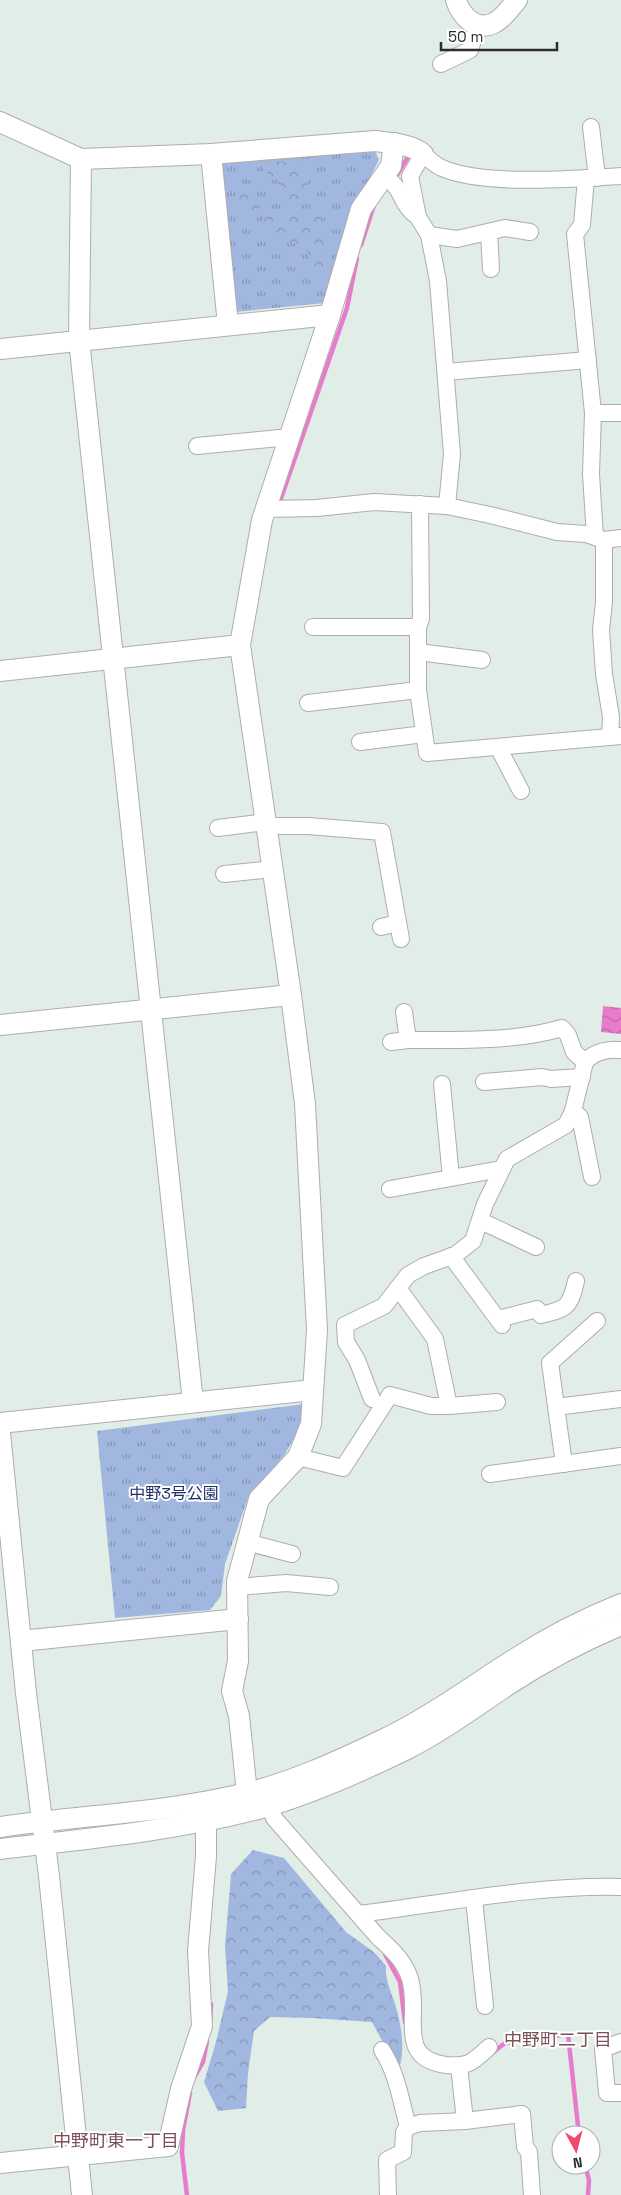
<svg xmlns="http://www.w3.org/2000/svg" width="621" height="2195" font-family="'Space Grotesk','Noto Sans JP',sans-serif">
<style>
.grass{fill:url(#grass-tufts)}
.forest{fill:url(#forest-crowns)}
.water{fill:url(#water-waves)}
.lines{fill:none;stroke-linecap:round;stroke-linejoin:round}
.stream{stroke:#e87ccc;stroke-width:4.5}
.minor-casing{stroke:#b4aaac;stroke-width:18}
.tertiary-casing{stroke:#b4aaac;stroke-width:22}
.minor{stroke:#fff;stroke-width:16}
.tertiary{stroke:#fff;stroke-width:20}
.labels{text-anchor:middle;stroke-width:4;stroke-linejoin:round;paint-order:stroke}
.park-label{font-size:16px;fill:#202f68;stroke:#fff}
.neighbourhood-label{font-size:18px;fill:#7c5058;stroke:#fff}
</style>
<defs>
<pattern id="grass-tufts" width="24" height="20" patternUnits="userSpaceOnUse" patternTransform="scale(1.25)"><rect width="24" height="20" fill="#a1b7e0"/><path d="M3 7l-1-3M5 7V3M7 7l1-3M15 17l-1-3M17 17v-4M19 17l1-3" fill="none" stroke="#8495b6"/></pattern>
<pattern id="forest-crowns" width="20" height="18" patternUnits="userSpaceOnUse" patternTransform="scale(1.25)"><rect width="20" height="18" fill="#a1b7e0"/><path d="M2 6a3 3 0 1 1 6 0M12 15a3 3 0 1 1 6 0" fill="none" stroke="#8495b6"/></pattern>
<pattern id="water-waves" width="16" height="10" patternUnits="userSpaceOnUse" patternTransform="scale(1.25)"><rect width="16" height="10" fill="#e87ccc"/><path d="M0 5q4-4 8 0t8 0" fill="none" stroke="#bc66a6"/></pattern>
</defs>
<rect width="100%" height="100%" fill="#e1eee8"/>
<g class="grass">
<path d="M375,151L379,160L348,220L325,303L235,312L222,164L230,160Z"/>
<path d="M304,1404L302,1424L285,1454L248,1498L225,1564L221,1596L210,1610L115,1618L97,1431Z"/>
</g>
<g class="forest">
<path d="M291,161L300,163L306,168L309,192L306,198L292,201L283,198L280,182L265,171L261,165L266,162Z"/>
<path d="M246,189L255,191L262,204L257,213H243L237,203V193Z"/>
<path d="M297,210L306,211L323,217L328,238L326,276L315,277L306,248C291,240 273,240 262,227L263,218L274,214Z"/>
<path d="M253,1850L284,1858L346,1932L375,1953L386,1966C385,1982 392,1993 396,2007C401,2025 405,2047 400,2065L391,2057L372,2022L312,2018L270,2017L254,2031L248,2073L246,2108L218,2111L204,2082L216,2042L228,1991L225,1946L231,1874Z"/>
</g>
<path class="water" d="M603,1006L621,1008V1034L601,1032Z"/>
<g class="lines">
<g class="stream">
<path d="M397,175L411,152"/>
<path d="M361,245L374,205"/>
<path d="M279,504L347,308L357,258"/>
<path d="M385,1954L400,1982L405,2022"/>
<path d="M210,2024L211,2004"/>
<path d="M491,2054L505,2043L568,2034L579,2135"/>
<path d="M195,2076L203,2062L207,2041"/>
<path d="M585,2165L589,2180L588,2195"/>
<path d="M187,2195L182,2153L183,2130L190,2093"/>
</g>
<g class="minor-casing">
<g id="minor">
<path d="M441,64L470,50L478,24"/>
<path d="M591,127L597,178"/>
<path d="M384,176C403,188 400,203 414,214"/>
<path d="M586,178L582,225L575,234L593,413L591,474L595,537"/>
<path d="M489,232L491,269"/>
<path d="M429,235L457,239L505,228L530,232"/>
<path d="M446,372L588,360"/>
<path d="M593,413H621"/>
<path d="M197,446L289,437"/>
<path d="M420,504L421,619L418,627V690L427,753L621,736"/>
<path d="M447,506L452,454L438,281L429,235L418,217L410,176L423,154C429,159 435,165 442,168C482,186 575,179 621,176"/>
<path d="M265,509L317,508L374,502L447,506L490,515L557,532L586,534L604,540L621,538"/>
<path d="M604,540V602L601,630L604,674L611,717L610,737"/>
<path d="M313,627H418"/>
<path d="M418,652L482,660"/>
<path d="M308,703L418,690"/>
<path d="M360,742L424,734"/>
<path d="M498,747L521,791"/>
<path d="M266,826H308L382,832L401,939"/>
<path d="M218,828L266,822"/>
<path d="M224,874L273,869"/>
<path d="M381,927L398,923"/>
<path d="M404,1012L408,1040C457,1040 515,1042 562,1028L568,1035L574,1052L585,1062"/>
<path d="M391,1042L408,1040"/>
<path d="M484,1082L542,1077L551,1079L582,1077"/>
<path d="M442,1084L451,1178"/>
<path d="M573,1111L580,1117L592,1177"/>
<path d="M390,1189L501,1169"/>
<path d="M481,1221L536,1247"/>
<path d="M451,1256L502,1325"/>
<path d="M398,1288L435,1339L449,1406"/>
<path d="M498,1319L537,1309L541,1315C566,1309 570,1308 576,1281"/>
<path d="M372,1399L357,1360L346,1342L345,1325L384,1306L408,1275L424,1266L455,1255L473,1241L485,1204L507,1159L566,1125L573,1111L585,1062C595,1051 607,1049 621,1050"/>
<path d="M556,1407L621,1399"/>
<path d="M298,1457L343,1468L390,1395L431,1406H449L497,1402"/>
<path d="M564,1464L550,1363L597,1321"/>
<path d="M490,1474L621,1456"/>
<path d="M246,1542L292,1554"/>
<path d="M237,1587L286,1583L330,1587"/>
<path d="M270,1805L274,1818L378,1937C391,1949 405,1961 410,1979C421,2015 395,2058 446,2065C469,2067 473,2062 489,2047"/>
<path d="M474,1899L485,2006"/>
<path d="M359,1914C446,1903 534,1885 621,1887"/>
<path d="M621,2042L603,2049L607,2093H621"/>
<path d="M382,2050C397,2073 401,2101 408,2127"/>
<path d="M459,2066L465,2121"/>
<path d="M388,2195L387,2160L403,2152L404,2132L408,2127L420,2123L465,2121L522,2114L525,2147L529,2152L532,2195"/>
</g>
</g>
<g class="tertiary-casing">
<g id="tertiary">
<path d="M456,0C461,16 476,32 494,23C504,18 510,8 517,0"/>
<path d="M0,122L81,159L211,154L375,141C391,143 411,144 423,154"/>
<path d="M211,154L228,325"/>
<path d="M81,159L79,340L193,1402"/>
<path d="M0,349L330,315"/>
<path d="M0,671L240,645"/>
<path d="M0,1025L291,995"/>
<path d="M0,1423L313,1390"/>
<path d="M0,1433L26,1693L49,1876L82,2195"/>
<path d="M21,1641L238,1619"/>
<path d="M247,1793L239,1716L232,1691L238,1661L237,1581L259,1499L298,1457L311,1424L317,1330L305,1104L291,995L240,645L262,520L330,315L361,209L391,166L394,143"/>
<path d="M0,1827C82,1815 166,1813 247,1793C292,1782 336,1762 378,1742C426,1720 469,1688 513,1660C547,1638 584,1619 621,1604"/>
<path d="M0,1849C86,1839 173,1831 258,1809C309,1795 358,1773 405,1750C443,1731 476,1706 511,1683C545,1661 583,1641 621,1625"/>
<path d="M0,2163L168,2146L181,2089L202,2026L198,1951L206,1856V1821"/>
</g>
</g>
<use href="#minor" class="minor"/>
<use href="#tertiary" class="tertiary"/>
</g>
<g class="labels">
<g class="park-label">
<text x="174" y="1499">中野3号公園</text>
</g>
<g class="neighbourhood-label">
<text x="558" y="2046">中野町二丁目</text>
<text x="116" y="2147">中野町東一丁目</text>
</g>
</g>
<g transform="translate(576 2150) rotate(173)"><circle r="24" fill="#ffffff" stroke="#ababab"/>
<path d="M0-4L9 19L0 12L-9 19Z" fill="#ef4c6c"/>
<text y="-8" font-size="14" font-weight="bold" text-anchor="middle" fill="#2d2d2d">N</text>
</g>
<path d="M441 42v8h116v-8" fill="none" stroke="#2d2d2d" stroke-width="2.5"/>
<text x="448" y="42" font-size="15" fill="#2d2d2d" stroke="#ffffff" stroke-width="4" paint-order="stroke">50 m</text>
</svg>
